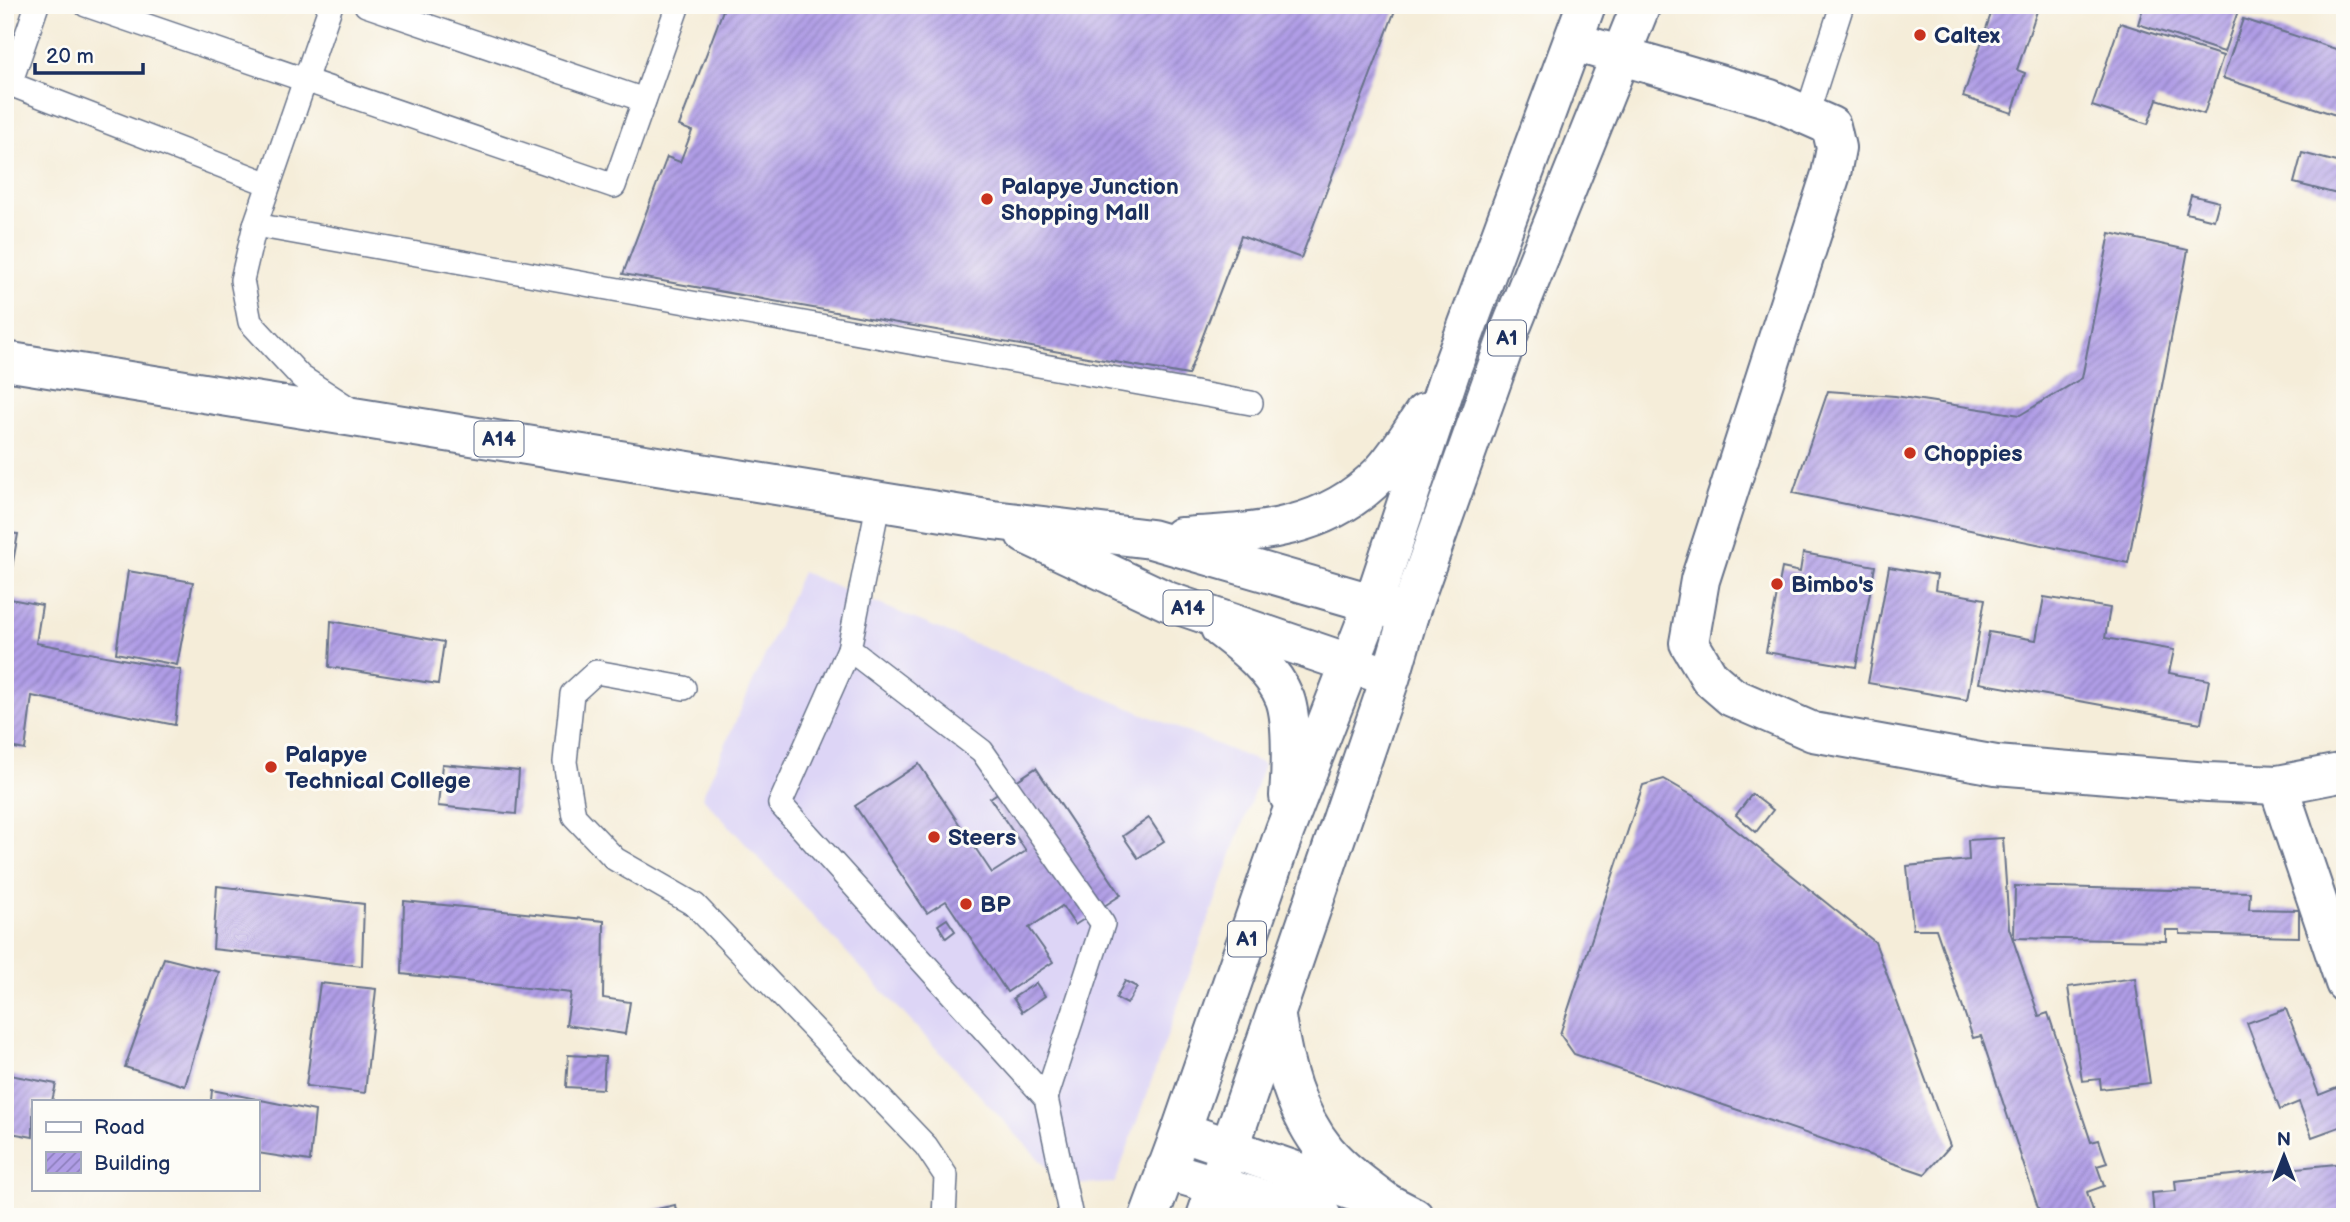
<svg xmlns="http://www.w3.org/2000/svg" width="2350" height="1222" font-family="'Balsamiq Sans',sans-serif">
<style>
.built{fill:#ddd5f6}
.building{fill:url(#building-hatch)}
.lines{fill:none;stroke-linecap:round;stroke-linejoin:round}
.service-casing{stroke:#677289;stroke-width:26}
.minor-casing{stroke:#677289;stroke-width:42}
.tertiary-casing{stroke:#677289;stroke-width:42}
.trunk-casing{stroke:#677289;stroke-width:42}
.service{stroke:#fff;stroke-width:23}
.minor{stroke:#fff;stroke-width:38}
.tertiary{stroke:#fff;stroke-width:38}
.trunk{stroke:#fff;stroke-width:38}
.poi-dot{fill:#c8321e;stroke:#fdfcf7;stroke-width:2.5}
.labels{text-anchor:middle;stroke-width:6;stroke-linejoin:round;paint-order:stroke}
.shield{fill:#fdfcf7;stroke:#5f6c8c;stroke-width:2}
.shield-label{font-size:21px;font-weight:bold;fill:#1b2f5e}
.poi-label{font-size:23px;font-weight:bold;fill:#1b2f5e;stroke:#fdfcf7;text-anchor:start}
</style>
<defs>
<pattern id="building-hatch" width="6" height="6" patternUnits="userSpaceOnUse" patternTransform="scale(1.75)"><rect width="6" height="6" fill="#b09de6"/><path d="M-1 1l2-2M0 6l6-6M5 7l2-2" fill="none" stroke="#8e80be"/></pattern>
</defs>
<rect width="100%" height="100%" fill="#fdfcf7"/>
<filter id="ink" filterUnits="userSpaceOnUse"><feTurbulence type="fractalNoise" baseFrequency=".0143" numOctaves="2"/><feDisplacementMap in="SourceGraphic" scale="14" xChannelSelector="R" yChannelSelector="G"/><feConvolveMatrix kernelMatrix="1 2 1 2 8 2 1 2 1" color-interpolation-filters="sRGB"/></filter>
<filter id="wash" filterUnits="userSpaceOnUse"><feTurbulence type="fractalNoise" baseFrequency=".00686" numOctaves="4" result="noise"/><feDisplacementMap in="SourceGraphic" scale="28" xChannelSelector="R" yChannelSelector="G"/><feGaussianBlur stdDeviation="1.57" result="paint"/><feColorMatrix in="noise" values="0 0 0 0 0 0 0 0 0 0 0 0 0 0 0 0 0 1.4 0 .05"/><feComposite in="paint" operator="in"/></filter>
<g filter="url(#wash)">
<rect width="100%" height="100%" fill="#f5edd9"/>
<path class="built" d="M802,572L1264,764L1115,1183L1063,1185L702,797Z"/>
<g id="blocks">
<g class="building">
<path d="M725,5H1397L1301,258L1241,236L1188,375L623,274L667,157L680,162L692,131L679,126Z"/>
<path d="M1994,5H2039L2017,70L2025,73L2012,113L1963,97Z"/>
<path d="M2144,5H2240L2224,52L2138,24Z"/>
<path d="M2243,19L2345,52V118L2223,78Z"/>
<path d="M2120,23L2223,56L2204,114L2157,99L2148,124L2092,106Z"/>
<path d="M2302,153L2345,164V196L2294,183Z"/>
<path d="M2191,195L2219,202L2214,220L2186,213Z"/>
<path d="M2110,233L2188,250L2128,563L1793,493L1828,391L1895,396L2020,415L2082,378Z"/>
<path d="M5,533L18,534L10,579H5Z"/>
<path d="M1803,553L1875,566L1856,667L1766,652L1782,568L1800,572Z"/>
<path d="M1889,567L1937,575L1935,590L1985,599L1967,700L1868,683Z"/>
<path d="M128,571L193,582L177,665L116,653Z"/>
<path d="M2044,597L2110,608L2105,638L2174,650L2169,673L2209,680L2201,723L1979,683L1989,632L2036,640Z"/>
<path d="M5,598L42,605L36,643L181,670L175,725L32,696L25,750L5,746Z"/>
<path d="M331,621L444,642L438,684L329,667Z"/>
<path d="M442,764L519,771L516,814L438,806Z"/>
<path d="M919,764L992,873L1026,851L990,798L1036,768L1121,895L1075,925L1062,906L1029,928L1053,962L1007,992L946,901L927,913L855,806Z"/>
<path d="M1664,779L1695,797L1875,942L1950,1146L1925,1174L1574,1054L1560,1034L1643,785Z"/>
<path d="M1752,794L1773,810L1756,832L1736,815Z"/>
<path d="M1149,818L1164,841L1138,858L1123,836Z"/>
<path d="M2003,838L2009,928L2039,1016L2048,1013L2091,1142L2099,1140L2107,1163L2097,1166L2104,1186L2087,1192L2095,1217H2041L1981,1036L1973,1038L1936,929H1913L1907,866L1969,860L1968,840Z"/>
<path d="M217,886L364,904L362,966L213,949Z"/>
<path d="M2015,886L2250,892L2249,909L2299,910V937L2180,934V930H2166V941L2014,938Z"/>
<path d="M404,901L604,921L603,998L630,1002L625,1034L566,1025L571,993L402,974Z"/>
<path d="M947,919L955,931L946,938L938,925Z"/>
<path d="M164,958L219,972L185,1086L125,1067Z"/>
<path d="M2135,978L2150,1083L2101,1089L2100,1079L2082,1081L2068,987Z"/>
<path d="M1125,981L1137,987L1127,1004L1116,998Z"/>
<path d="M320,983L376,989L365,1093L306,1086Z"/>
<path d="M1036,983L1045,996L1022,1012L1013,998Z"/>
<path d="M2286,1009L2319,1095L2339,1087L2345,1103V1125L2312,1137L2299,1102L2280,1110L2247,1023Z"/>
<path d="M568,1055L605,1057L603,1089L566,1087Z"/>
<path d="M5,1074L56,1084L52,1101H33V1137L5,1132Z"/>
<path d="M212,1090L315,1111L310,1161L257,1153V1101H211Z"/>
<path d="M2345,1163V1217H2154L2152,1193L2176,1191L2175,1181Z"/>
<path d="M675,1205L677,1217H627L626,1216Z"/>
</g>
</g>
</g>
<g filter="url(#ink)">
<use href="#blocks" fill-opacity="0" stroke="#677289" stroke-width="2"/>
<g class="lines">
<g class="service-casing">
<g id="service">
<path d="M37,5L10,84L269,184"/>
<path d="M86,5L614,186L678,5"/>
<path d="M331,5L255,225L242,280L250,322L301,377L350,409"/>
<path d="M366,5L644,100"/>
<path d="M1807,114L1842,5"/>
<path d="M255,225L1251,403"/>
<path d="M879,500L849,649L780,804L1046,1098L1071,1217"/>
<path d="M849,649L982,751L1103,924L1046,1098"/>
<path d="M684,688L596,672L572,694L565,762L574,816L615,859L695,905L926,1146L946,1176L944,1217"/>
</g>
</g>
<g class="minor-casing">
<g id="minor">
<path d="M1574,42L1770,99L1831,126L1836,148L1831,174L1700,580L1689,643L1710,678L1732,697L1813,732L1996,765L2208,782L2278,785L2345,772"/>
<path d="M2278,785L2345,983"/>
</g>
</g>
<g class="tertiary-casing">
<g id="tertiary">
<path d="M1181,1131L1387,1203L1414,1217"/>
<path d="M1165,1170L1322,1217"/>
</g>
</g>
<g class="trunk-casing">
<g id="trunk">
<path d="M5,361L993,520L1151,539L1409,614"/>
<path d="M1025,534L1167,601L1375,672"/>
<path d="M1181,537C1255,533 1325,531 1380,474C1397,456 1410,434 1424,413"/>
<path d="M1220,628C1245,647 1273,669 1285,699C1293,721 1291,773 1289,796"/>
<path d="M1276,1017C1283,1064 1295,1113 1326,1151C1343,1171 1366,1187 1387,1203"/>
<path d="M1149,1217L1181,1131L1285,830L1373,604L1451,370L1586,5"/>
<path d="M1206,1217L1391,676L1409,614L1510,330L1641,5"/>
</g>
</g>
<use href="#service" class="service"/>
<use href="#minor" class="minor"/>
<use href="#tertiary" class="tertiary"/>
<use href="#trunk" class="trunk"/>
</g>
</g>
<g class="poi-dot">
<circle cx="1920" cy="35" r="7"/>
<circle cx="987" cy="199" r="7"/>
<circle cx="1910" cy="453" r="7"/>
<circle cx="1777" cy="584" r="7"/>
<circle cx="271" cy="767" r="7"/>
<circle cx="934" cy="837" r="7"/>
<circle cx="966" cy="904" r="7"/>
</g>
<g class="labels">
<g class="shield">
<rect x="1488" y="320.5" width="38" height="35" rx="5"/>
<rect x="474.5" y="421.5" width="49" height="35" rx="5"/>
<rect x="1163.5" y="590.5" width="49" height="35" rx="5"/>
<rect x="1228" y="921.5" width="38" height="35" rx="5"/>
</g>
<g class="shield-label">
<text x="1507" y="345">A1</text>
<text x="499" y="446">A14</text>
<text x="1188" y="615">A14</text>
<text x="1247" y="946">A1</text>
</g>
<g class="poi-label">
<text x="1934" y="43">Caltex</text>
<text x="1001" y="194">Palapye Junction<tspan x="1001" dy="26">Shopping Mall</tspan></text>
<text x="1924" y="461">Choppies</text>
<text x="1791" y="592">Bimbo's</text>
<text x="285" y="762">Palapye<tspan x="285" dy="26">Technical College</tspan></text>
<text x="948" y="845">Steers</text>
<text x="980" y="912">BP</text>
</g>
</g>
<rect width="2350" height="1222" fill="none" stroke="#fdfcf7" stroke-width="28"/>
<rect x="32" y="1100" width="228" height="91" fill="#fdfcf7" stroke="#a3aaba" stroke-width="2"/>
<rect x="46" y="1122" width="35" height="10" fill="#ffffff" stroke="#a3aaba" stroke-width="2"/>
<text x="94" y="1134" font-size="21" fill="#1b2f5e">Road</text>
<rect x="46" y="1152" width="35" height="21" fill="url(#building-hatch)" stroke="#a3aaba" stroke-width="2"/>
<text x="94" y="1170" font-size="21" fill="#1b2f5e">Building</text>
<g transform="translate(2284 1156)" stroke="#fdfcf7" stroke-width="5" paint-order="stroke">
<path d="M0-5L12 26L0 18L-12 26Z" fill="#1b2f5e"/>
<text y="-10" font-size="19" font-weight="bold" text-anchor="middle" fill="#1b2f5e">N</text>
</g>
<path d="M35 63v10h108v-10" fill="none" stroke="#1b2f5e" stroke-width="3.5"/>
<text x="46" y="63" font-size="21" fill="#1b2f5e" stroke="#fdfcf7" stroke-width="5" paint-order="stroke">20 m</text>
</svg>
